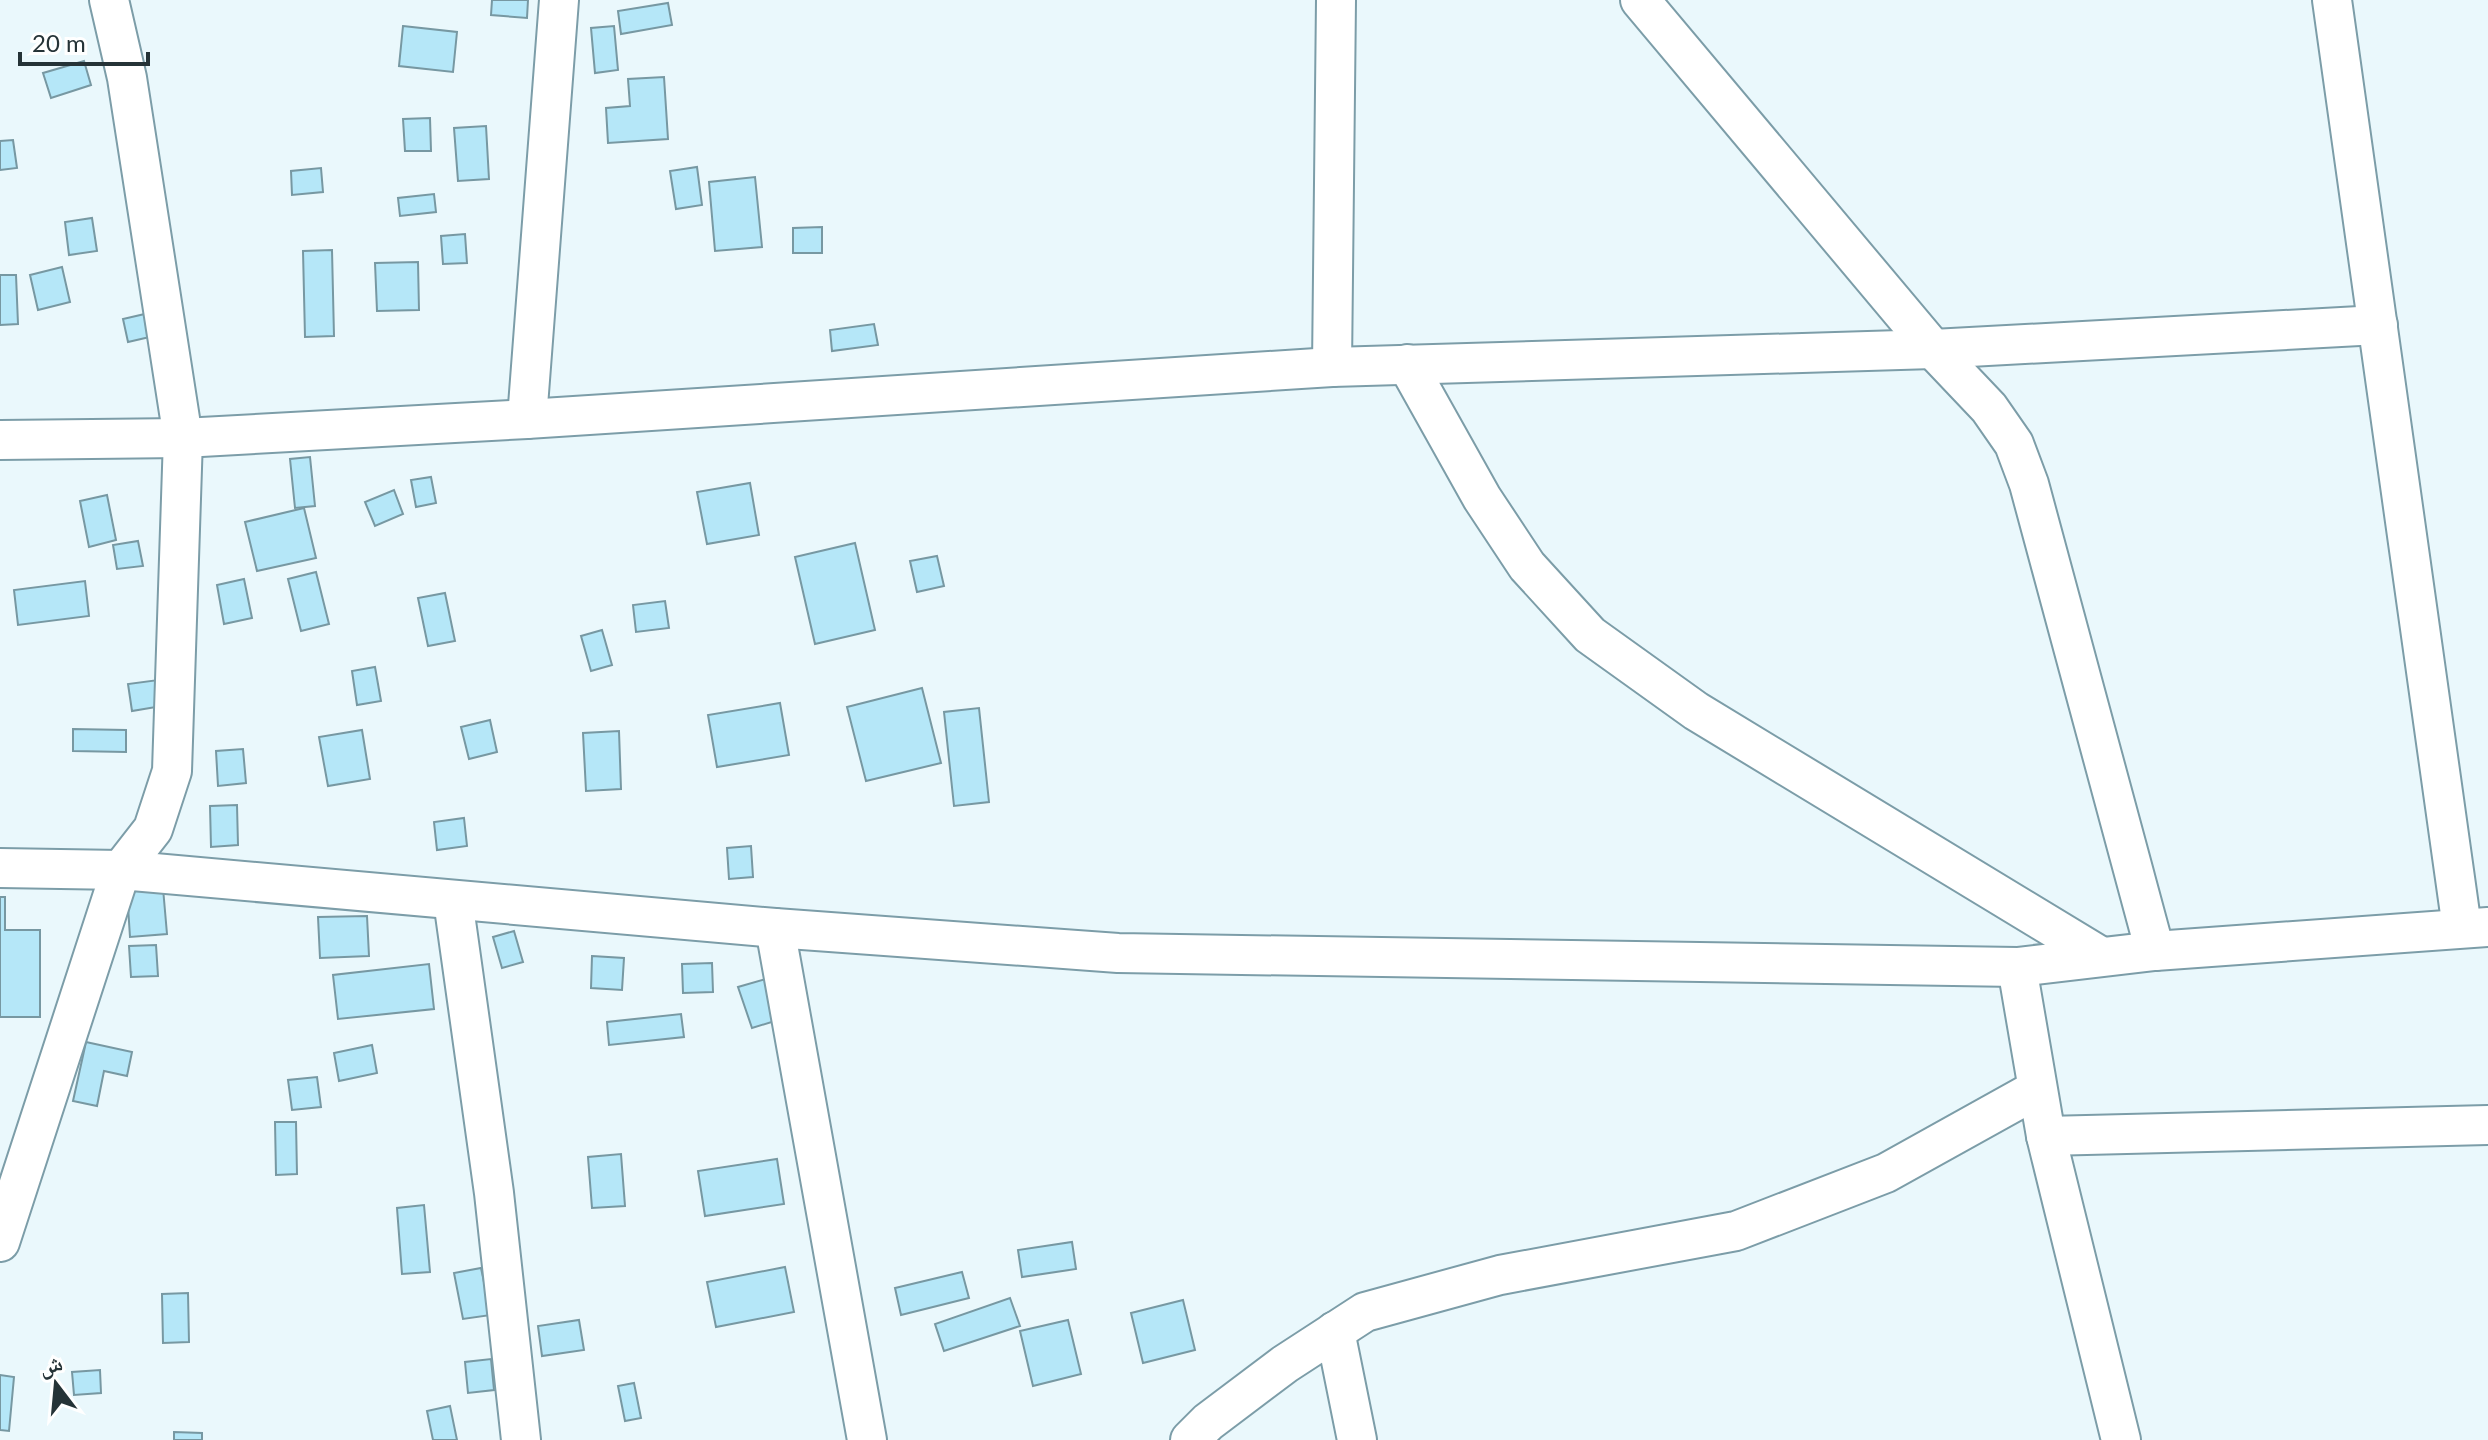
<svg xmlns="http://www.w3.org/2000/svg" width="2488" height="1440" font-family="Lato,'Noto Naskh Arabic',sans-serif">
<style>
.building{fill:#b5e7f8;stroke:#7798a2;stroke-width:2}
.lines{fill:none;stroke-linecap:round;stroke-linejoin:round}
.minor-casing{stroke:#7c9da8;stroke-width:42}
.minor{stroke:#fff;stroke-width:38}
</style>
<rect width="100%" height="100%" fill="#eaf8fc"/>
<g class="building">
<path d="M492,0H528L527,18L491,15Z"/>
<path d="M668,3L672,25L621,34L618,11Z"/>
<path d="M403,26L457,32L453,72L399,66Z"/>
<path d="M614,26L618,70L595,73L591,28Z"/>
<path d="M84,61L91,85L51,98L43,73Z"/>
<path d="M664,77L668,139L608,143L606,108L630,106L628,79Z"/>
<path d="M430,118L431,151H405L403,119Z"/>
<path d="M486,126L489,179L458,181L454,128Z"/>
<path d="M13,140L17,168L0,170V141Z"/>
<path d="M697,167L702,205L676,209L670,171Z"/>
<path d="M321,168L323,192L292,195L291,171Z"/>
<path d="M755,177L762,247L715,251L709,182Z"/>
<path d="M434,194L436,212L400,216L398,198Z"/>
<path d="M92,218L97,251L69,255L65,222Z"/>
<path d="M822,227V253H793V228Z"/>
<path d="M465,234L467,263L443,264L441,236Z"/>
<path d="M332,250L334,336L305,337L303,251Z"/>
<path d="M418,262L419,310L377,311L375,263Z"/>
<path d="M62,267L70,302L38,310L30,275Z"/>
<path d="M0,275H16L18,324L0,325Z"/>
<path d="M149,313L154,336L128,342L123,319Z"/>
<path d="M874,324L878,345L832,351L830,330Z"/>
<path d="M310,457L315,506L295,508L290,459Z"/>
<path d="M431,477L436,503L416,507L411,480Z"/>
<path d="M750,483L759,535L707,544L697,492Z"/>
<path d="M394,490L403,514L375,526L365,502Z"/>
<path d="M107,495L116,540L89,547L80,501Z"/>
<path d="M304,508L316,558L257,571L245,522Z"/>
<path d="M138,541L143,566L117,569L113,545Z"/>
<path d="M855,543L875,630L815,644L795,557Z"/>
<path d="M937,556L944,586L917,592L910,561Z"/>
<path d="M316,572L329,624L301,631L288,579Z"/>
<path d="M244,579L252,618L224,624L217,585Z"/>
<path d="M85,581L89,616L18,625L14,590Z"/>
<path d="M445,593L455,641L428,646L418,598Z"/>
<path d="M665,601L669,628L636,632L633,605Z"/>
<path d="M602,630L612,665L591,671L581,636Z"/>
<path d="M375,667L381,701L357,705L352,671Z"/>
<path d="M158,680L162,706L132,711L128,684Z"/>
<path d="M922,688L941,763L866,781L847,707Z"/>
<path d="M780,703L789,755L717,767L708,715Z"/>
<path d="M979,708L989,802L954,806L944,712Z"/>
<path d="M490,720L497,752L469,759L461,727Z"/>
<path d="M73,729L126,730V752L73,751Z"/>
<path d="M362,730L370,779L328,786L319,737Z"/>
<path d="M619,731L621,789L586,791L583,733Z"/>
<path d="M243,749L246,783L218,786L216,751Z"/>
<path d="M237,805L238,845L211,847L210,806Z"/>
<path d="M464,818L467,846L437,850L434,822Z"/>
<path d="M751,846L753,877L729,879L727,848Z"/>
<path d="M163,888L167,934L130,937L127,891Z"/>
<path d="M0,897H5V930H40V1017H0Z"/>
<path d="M367,916L369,956L320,958L318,917Z"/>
<path d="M514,931L523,962L502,968L493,937Z"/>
<path d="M156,945L158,976L131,977L129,946Z"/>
<path d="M592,956L624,958L622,990L591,988Z"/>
<path d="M712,963L713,992L683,993L682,964Z"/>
<path d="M429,964L434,1009L338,1019L333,975Z"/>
<path d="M766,979L778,1020L752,1028L738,987Z"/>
<path d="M681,1014L684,1037L609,1045L607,1022Z"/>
<path d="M86,1042L132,1052L127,1076L104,1071L97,1106L73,1101Z"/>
<path d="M372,1045L377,1073L339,1081L334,1053Z"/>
<path d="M317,1077L321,1107L292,1110L288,1080Z"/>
<path d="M275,1122H296L297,1174L276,1175Z"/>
<path d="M621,1154L625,1206L592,1208L588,1157Z"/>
<path d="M777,1159L784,1204L705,1216L698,1171Z"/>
<path d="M424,1205L430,1272L402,1274L397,1208Z"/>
<path d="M1072,1242L1076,1269L1022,1277L1018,1250Z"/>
<path d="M785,1267L794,1312L716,1327L707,1282Z"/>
<path d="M481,1268L491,1315L463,1319L454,1273Z"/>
<path d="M962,1272L969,1298L901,1315L895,1288Z"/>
<path d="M188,1293L189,1342L163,1343L162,1294Z"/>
<path d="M1010,1298L1020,1326L944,1351L935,1324Z"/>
<path d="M1183,1300L1195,1350L1143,1363L1131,1313Z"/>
<path d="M579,1320L584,1350L542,1356L538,1326Z"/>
<path d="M1068,1320L1081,1374L1033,1386L1020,1331Z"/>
<path d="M491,1359L494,1390L468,1393L465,1362Z"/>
<path d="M100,1370L101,1393L74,1395L72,1372Z"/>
<path d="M0,1375L14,1377L9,1431L0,1430Z"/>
<path d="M634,1383L641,1418L625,1421L618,1386Z"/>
<path d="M450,1406L457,1440H433L427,1411Z"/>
<path d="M174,1432L202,1433V1440H174Z"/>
</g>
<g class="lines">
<g class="minor-casing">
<g id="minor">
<path d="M1640,0L1933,349L1989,408L2014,444L2029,484L2155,951"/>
<path d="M2332,0L2462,928"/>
<path d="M1407,364L1482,498L1527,566L1590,635L1696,711L2100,956"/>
<path d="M1332,367L1336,0"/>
<path d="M527,419L559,0"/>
<path d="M0,440L183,438L527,419L1332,367L1933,349L2378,325"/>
<path d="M0,868L121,870L775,928L1118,953L2017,967L2155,951L2488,927"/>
<path d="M453,900L494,1193L521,1440"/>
<path d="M775,928L867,1440"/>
<path d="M2017,967L2046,1136L2121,1440"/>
<path d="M2046,1136L2488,1125"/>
<path d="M0,1242L121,870L153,829L172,771L183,438L127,78L109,0"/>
<path d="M1335,1331L1357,1440"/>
<path d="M1190,1440L1208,1422L1285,1364L1365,1312L1500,1275L1736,1231L1886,1173L2037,1089"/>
</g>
</g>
<use href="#minor" class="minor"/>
</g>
<g transform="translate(56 1384) rotate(344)" stroke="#ffffff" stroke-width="6" paint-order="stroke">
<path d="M0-6L14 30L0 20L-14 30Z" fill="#253337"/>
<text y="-12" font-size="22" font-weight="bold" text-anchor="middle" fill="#253337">ش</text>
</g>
<path d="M20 52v12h128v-12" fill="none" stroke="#253337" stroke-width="4"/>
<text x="32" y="52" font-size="24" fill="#253337" stroke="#ffffff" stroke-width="6" paint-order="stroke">20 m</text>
</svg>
